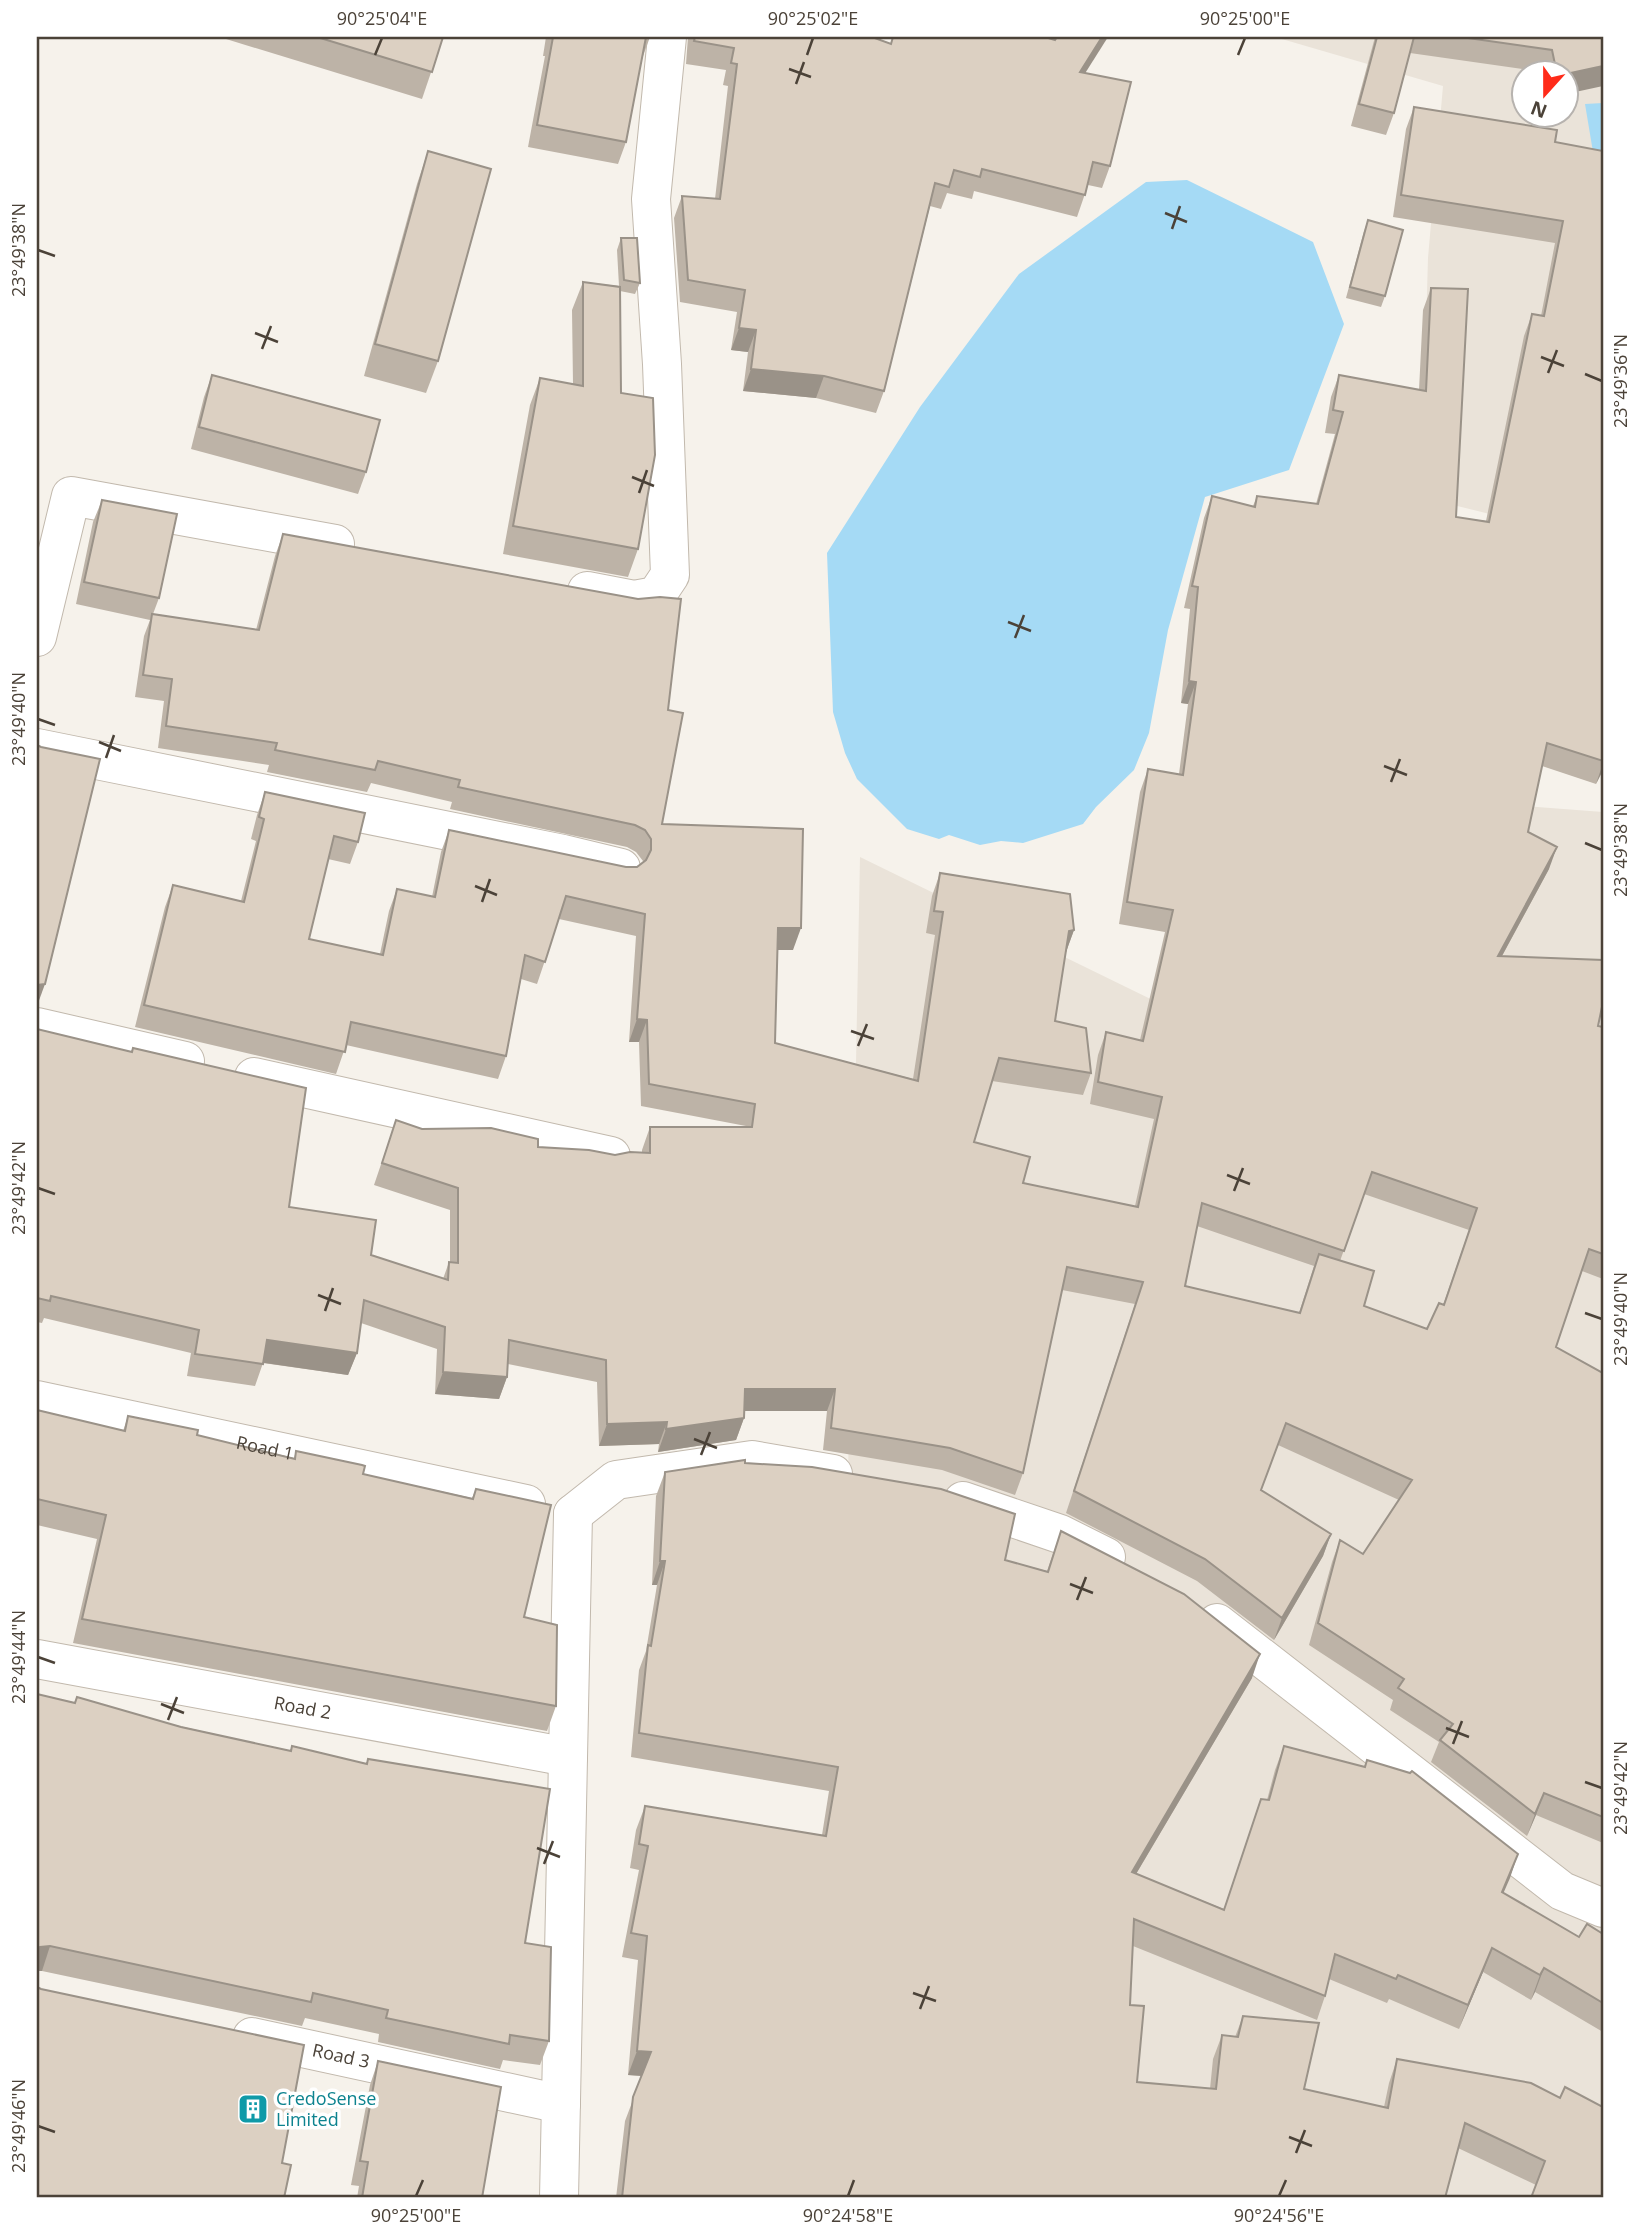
<svg xmlns="http://www.w3.org/2000/svg" width="1640" height="2235" font-family="'Open Sans',sans-serif">
<style>
.residential{fill:#eae3d9;fill-rule:evenodd}
.water{fill:#a5daf5}
.lines{fill:none;stroke-linecap:round;stroke-linejoin:round}
.street-casing{stroke:#c2b9ad;stroke-width:40}
.street{stroke:#fff;stroke-width:38}
.wall{fill:#bdb3a7;fill-rule:evenodd}
.shaded-wall{fill:#9a9288}
.building{fill:#dcd0c2;stroke:#9a9288;stroke-width:2;fill-rule:evenodd}
.ticks{fill:none;stroke:#4b4238;stroke-width:2.5}
.labels{text-anchor:middle;stroke-width:7;stroke-linejoin:round;paint-order:stroke}
.street-label{font-size:18px;fill:#4b4238;stroke:#fff}
.culture-label{font-size:18px;fill:#0d838f;stroke:#fff;text-anchor:start}
.neatline{fill:none;stroke:#4b4238;stroke-width:2.5}
.ticks-label{font-size:18px;text-anchor:middle;fill:#4b4238}
</style>
<rect width="100%" height="100%" fill="#f6f2eb"/>
<g class="residential">
<path d="M1275,37H1603V542L1421,497L1428,258L1443,86ZM1524,74H1566V116H1524Z"/>
<path d="M1509,805L1603,812V2198H834L860,857L1349,1096Z"/>
</g>
<g class="water">
<path d="M1603,103V170H1596L1585,104Z"/>
<path d="M1187,180L1313,242L1344,324L1289,470L1205,497L1168,630L1149,733L1134,770L1096,807L1083,824L1023,843L1001,841L980,845L949,835L939,839L907,829L857,779L845,753L833,712L827,553L920,407L1019,274L1146,182Z"/>
</g>
<g class="lines">
<g class="street-casing">
<g id="street">
<path d="M587,591L634,600L656,596L670,575L662,364L651,199L667,37"/>
<path d="M37,637L71,496L335,544"/>
<path d="M37,748L563,854L621,868"/>
<path d="M37,1027L185,1061"/>
<path d="M254,1077L611,1156"/>
<path id="s1" d="M37,1400L526,1504"/>
<path d="M963,1501L1060,1534L1106,1557"/>
<path d="M573,1514L616,1480L752,1460L833,1474"/>
<path d="M1217,1623L1562,1891L1603,1908"/>
<path id="s2" d="M37,1659L568,1757"/>
<path id="s3" d="M252,2037L561,2104"/>
<path d="M559,2198L573,1514"/>
</g>
</g>
<use href="#street" class="street"/>
</g>
<g class="wall">
<path d="M227,37H443L422,99L226,39Z"/>
<path d="M546,37H650L643,56H642L626,142L618,164L528,147L545,56H543Z"/>
<path d="M688,37H872L890,43L1055,40L1086,73L1110,166L1102,188L1088,185L1077,217L974,191L972,199L947,193L941,209L930,206L884,391L876,413L816,398L743,391L748,352L731,350L737,312L680,302L674,218L682,196L715,199L728,86L723,85L726,70L686,64Z"/>
<path d="M1375,37H1603L1566,74H1544V72L1410,53L1394,113L1386,135L1351,126Z"/>
<path d="M1414,107L1555,142L1603,151V770L1596,784L1542,766L1528,832L1549,869L1502,956L1598,1026L1603,1027V1279L1582,1271L1556,1347L1603,1373V1843L1536,1815L1527,1836L1431,1762L1439,1742L1390,1710L1393,1700L1309,1645L1332,1562L1340,1540L1363,1554L1399,1500L1278,1445L1261,1490L1331,1534L1323,1556L1274,1640L1197,1581L1066,1513L1135,1304L1062,1290L1023,1473L1015,1495L942,1470L823,1450L827,1411H744V1418L736,1440L658,1452L659,1444L599,1446L597,1382L508,1364L507,1377L499,1399L435,1394L437,1349L361,1323L357,1353L348,1375L263,1363L255,1386L187,1376L191,1353L44,1318L42,1323L37,1322V1029L289,1207L371,1255L443,1279L449,1262L450,1263V1210L374,1185L396,1120L422,1129L538,1147L615,1155L642,1152V1150L650,1127L746,1126L641,1106L639,1042H629L636,936L559,919L537,984L521,979L506,1056L498,1079L346,1045L336,1074L135,1027L165,907L173,885L241,901L256,841L251,839L257,815L265,792L358,842L350,864L328,859L309,939L380,954L389,911L397,889L432,897L441,852L449,830L626,867H637L643,863V861L636,852L627,847L450,809L452,802L371,783L367,792L267,772L269,765L158,748L164,701L135,697L144,636L150,620L76,604L93,522L102,500L159,598L153,614L256,630L275,556L283,534L668,710L662,824L793,950H778L775,1043L913,1079L935,935L926,933L932,896L940,873L1074,930L1066,952L1055,1021L1091,1073L1083,1095L992,1081L974,1142L1023,1183L1135,1206L1154,1119L1090,1104L1098,1055L1106,1032L1140,1040L1165,932L1119,924L1140,792L1148,769L1179,774L1188,704L1181,703L1190,609L1184,608L1204,518L1212,496L1253,506L1257,496L1316,504L1335,434L1325,433L1331,397L1339,375L1419,390L1423,310L1431,288L1456,517L1486,521L1524,336L1532,314L1541,316L1555,243L1393,217L1406,129ZM1364,1194L1469,1230L1443,1305L1427,1329L1364,1306L1340,1261ZM1197,1226L1314,1266L1299,1313L1185,1286Z"/>
<path d="M428,151L438,361L426,393L364,376L417,184Z"/>
<path d="M1368,220L1385,296L1381,307L1346,298L1364,231Z"/>
<path d="M621,238L640,283L635,294L620,291L621,393L638,549L628,577L503,554L530,405L540,378L573,384L572,310L583,282L619,286L617,250Z"/>
<path d="M212,375L366,472L358,494L191,449L204,397Z"/>
<path d="M37,1410L123,1431L128,1416L197,1435L294,1458L296,1451L363,1474L472,1498L476,1489L524,1617L556,1706L547,1731L73,1643L97,1539L37,1525Z"/>
<path d="M745,1463L1005,1560L1047,1571L1061,1531L1252,1678L1136,1874L1224,1909L1261,1799L1267,1800L1275,1770L1284,1746L1518,1854L1503,1893L1579,1937L1603,1934V2032L1535,1992L1531,2000L1483,1972L1459,2029L1389,1999L1387,2003L1329,1979L1325,1996L1317,2020L1133,1946L1130,2005L1137,2082L1210,2089L1213,2059L1222,2035L1235,2037L1243,2016L1304,2089L1384,2107L1389,2083L1397,2059L1560,2098L1603,2107L1536,2185L1458,2148L1445,2198H616L625,2121L642,2076L628,2075L638,1960L622,1957L639,1870L630,1868L636,1830L645,1806L822,1835L829,1791L631,1757L639,1670L646,1651L657,1585H652L656,1496L665,1472Z"/>
<path d="M37,1694L291,1751L292,1746L367,1764L368,1759L525,1943L549,2041L540,2065L503,2060L500,2069L378,2042L379,2034L305,2018L302,2026L42,1971H37Z"/>
<path d="M378,2061L482,2198H357L359,2186L351,2185L370,2085Z"/>
</g>
<g class="shaded-wall">
<path d="M1102,37H1108L1072,94L1080,72Z"/>
<path d="M1603,66V86L1566,94V74Z"/>
<path d="M739,328L756,330L748,352L731,350Z"/>
<path d="M751,369L824,376L816,398L743,391Z"/>
<path d="M1189,681L1196,682L1188,704L1181,703Z"/>
<path d="M1603,763V770L1596,784Z"/>
<path d="M1557,847L1549,869L1490,978L1498,956Z"/>
<path d="M778,928H801L793,950H770Z"/>
<path d="M1074,930L1066,952L1061,953L1069,931Z"/>
<path d="M38,984H45L37,1006V985Z"/>
<path d="M637,1019L647,1020L639,1042H629Z"/>
<path d="M267,1340L357,1353L348,1375L258,1362Z"/>
<path d="M443,1372L507,1377L499,1399L435,1394Z"/>
<path d="M745,1389H835L827,1411H736Z"/>
<path d="M744,1418L736,1440L658,1452L666,1429Z"/>
<path d="M667,1422L659,1444L599,1446L607,1424Z"/>
<path d="M1331,1534L1323,1556L1274,1640L1282,1618Z"/>
<path d="M660,1561H665L657,1585H652Z"/>
<path d="M1260,1654L1252,1678L1123,1896L1132,1872Z"/>
<path d="M1544,1793L1536,1815L1527,1836L1535,1814Z"/>
<path d="M1518,1854L1510,1878L1493,1917L1502,1892Z"/>
<path d="M50,1946L42,1971H37V1949L40,1947Z"/>
<path d="M1492,1948L1483,1972L1459,2029L1468,2005Z"/>
<path d="M1544,1968L1535,1992L1531,2000L1540,1975Z"/>
<path d="M637,2051L651,2052L643,2076L628,2075Z"/>
</g>
<g class="building">
<path d="M317,37H443L432,72Z"/>
<path d="M553,37H646L626,142L537,125Z"/>
<path d="M695,37H872L891,44L893,37H1045L1055,40L1057,37H1102L1080,72L1131,82L1110,166L1093,162L1085,195L982,169L980,177L954,170L949,187L935,183L884,391L824,376L751,369L756,330L739,328L745,290L688,280L682,196L720,199L737,64L731,63L734,48L694,41Z"/>
<path d="M1377,37H1414L1394,113L1359,104Z"/>
<path d="M1461,37H1603V66L1566,74H1557L1552,50Z"/>
<path d="M1414,107L1557,130L1555,142L1603,151V761L1547,743L1528,832L1557,847L1498,956L1603,960V1002L1598,1026L1603,1027V1254L1589,1249L1556,1347L1603,1373V1817L1544,1793L1535,1814L1440,1740L1453,1724L1398,1688L1404,1679L1318,1623L1340,1540L1363,1554L1412,1480L1286,1423L1261,1490L1331,1534L1282,1618L1205,1559L1074,1491L1143,1282L1067,1267L1023,1473L950,1448L831,1428L835,1389H745L744,1418L666,1429L667,1422L607,1424L606,1360L509,1340L507,1377L443,1372L445,1327L364,1300L357,1353L267,1340L263,1364L195,1354L199,1330L51,1296L50,1301L37,1298V1029L132,1052L133,1048L306,1088L289,1207L376,1220L371,1255L448,1280L449,1262L458,1263V1188L382,1163L396,1120L422,1129L491,1128L538,1139V1147L589,1150L615,1155L630,1152L650,1153V1127H752L755,1104L649,1084L647,1020L637,1019L645,914L566,896L545,962L525,955L506,1056L351,1022L345,1052L144,1005L173,885L244,902L264,819L259,817L265,792L365,813L358,842L334,836L309,939L383,955L397,889L435,897L449,830L626,867H637L646,860L651,850V839L645,830L635,825L458,787L460,780L378,761L375,770L275,750L277,743L166,726L172,679L143,675L152,614L259,630L283,534L638,599L660,597L681,599L668,710L683,713L662,824L803,829L801,928H778L775,1043L918,1081L943,912L934,911L940,873L1070,894L1074,930L1069,931L1055,1021L1086,1028L1091,1073L999,1058L974,1142L1030,1157L1023,1183L1138,1207L1162,1097L1098,1082L1106,1032L1143,1041L1173,910L1127,902L1148,769L1183,775L1196,682L1189,681L1198,587L1192,586L1212,496L1255,507L1257,496L1318,504L1343,412L1333,410L1339,375L1426,391L1431,288L1468,289L1456,517L1489,522L1532,314L1544,316L1563,221L1401,195ZM1372,1172L1477,1208L1444,1305L1439,1303L1427,1329L1364,1306L1374,1271L1319,1254L1300,1313L1185,1286L1202,1203L1344,1251Z"/>
<path d="M428,151L491,169L438,361L375,344Z"/>
<path d="M1368,220L1403,230L1385,296L1350,287Z"/>
<path d="M621,238H637L640,283L624,280Z"/>
<path d="M583,282L620,287L621,393L653,398L655,455L638,549L513,526L540,378L583,386Z"/>
<path d="M212,375L380,420L366,472L199,427Z"/>
<path d="M102,500L177,514L159,598L84,582Z"/>
<path d="M37,745L41,747L100,759L45,984L37,985Z"/>
<path d="M37,1410L125,1431L128,1416L198,1430L197,1435L295,1459L296,1451L362,1465L365,1466L363,1474L473,1499L476,1489L551,1505L524,1617L557,1625L556,1706L82,1619L106,1515L37,1499Z"/>
<path d="M745,1460V1463L812,1467L941,1489L1015,1514L1005,1560L1048,1572L1061,1531L1184,1594L1260,1654L1132,1872L1224,1910L1261,1799L1269,1800L1284,1746L1365,1767L1367,1760L1410,1773L1412,1771L1518,1854L1502,1892L1579,1937L1587,1924L1603,1934V2003L1544,1968L1540,1975L1492,1948L1468,2005L1398,1975L1396,1979L1335,1954L1325,1996L1134,1919L1130,2005L1144,2006L1137,2082L1216,2089L1222,2035L1238,2037L1243,2016L1319,2023L1304,2089L1388,2108L1397,2059L1531,2083L1560,2098L1565,2087L1603,2107V2198H1531L1545,2161L1465,2123L1445,2198H622L633,2097L651,2052L637,2051L647,1936L631,1933L648,1846L639,1844L645,1806L826,1836L838,1767L639,1733L648,1645L651,1646L665,1561H660L665,1472Z"/>
<path d="M37,1694L75,1703L77,1697L181,1727L291,1751L292,1746L367,1764L368,1759L550,1789L525,1943L551,1947L549,2041L510,2035L509,2044L386,2018L388,2010L313,1993L311,2002L50,1946L40,1947L37,1949Z"/>
<path d="M37,1987L41,1989L304,2045L282,2163L291,2165L284,2198H37Z"/>
<path d="M378,2061L501,2087L482,2198H362L368,2162L360,2161Z"/>
</g>
<path class="ticks" d="M375,55L382,38M807,55L813,38M1238,55L1245,38M789,69L811,77M796,84L804,62M1165,213L1187,222M1172,229L1180,206M38,250L55,256M255,333L278,342M262,349L271,326M1541,357L1564,366M1548,373L1557,350M1585,374L1602,381M632,477L654,486M639,493L647,470M1008,622L1031,631M1015,638L1024,615M38,719L55,725M99,742L121,751M106,758L114,735M1384,766L1407,775M1391,782L1400,759M1585,843L1602,850M475,886L497,895M482,902L490,879M851,1031L874,1039M858,1046L867,1024M1227,1175L1250,1184M38,1188L55,1194M1234,1191L1243,1168M318,1295L341,1304M325,1311L333,1288M1585,1313L1602,1319M694,1439L717,1448M701,1455L710,1432M1070,1584L1093,1593M1077,1600L1086,1577M38,1657L55,1663M161,1704L184,1713M168,1720L177,1697M1446,1728L1469,1737M1453,1744L1462,1721M1585,1782L1602,1788M537,1848L560,1857M544,1864L553,1841M913,1993L936,2001M920,2009L929,1986M38,2126L55,2132M1289,2137L1312,2146M1296,2153L1305,2130M416,2196L423,2180M848,2196L854,2180M1279,2196L1286,2180"/>
<defs>
<g id="building-square" transform="scale(1.575)"><rect x="-9" y="-9" width="18" height="18" rx="4" fill="#0f9aa8" stroke="#fff"/><path d="M-4-6H4V6H1V3H-1V6H-4ZM-2.5-4.3h1.7v1.8h-1.7ZM.8-4.3h1.7v1.8H.8ZM-2.5-1h1.7V.8h-1.7ZM.8-1h1.7V.8H.8Z" fill="#fff"/></g>
</defs>
<g fill-rule="evenodd">
<use href="#building-square" x="253" y="2109"/>
</g>
<g class="labels">
<g class="street-label">
<text dy="6" stroke="none"><textPath href="#s1" startOffset="233">Road 1</textPath></text>
<text dy="6" stroke="none"><textPath href="#s2" startOffset="270">Road 2</textPath></text>
<text dy="6" stroke="none"><textPath href="#s3" startOffset="91">Road 3</textPath></text>
</g>
<g class="culture-label">
<text x="276" y="2105">CredoSense<tspan x="276" dy="21">Limited</tspan></text>
</g>
</g>
<rect width="1640" height="2235" fill="none" stroke="#ffffff" stroke-width="77"/>
<g transform="translate(1545 94) rotate(201)"><circle r="33" fill="#ffffff" stroke="#b7b3af" stroke-width="2"/>
<path d="M0-5L12 26L0 18L-12 26Z" fill="#ff2b19"/>
<text y="-10" font-size="19" font-weight="bold" text-anchor="middle" fill="#4b4238">N</text>
</g>
<rect x="38" y="38" width="1564" height="2158" class="neatline"/>
<g class="ticks-label">
<text x="382" y="25">90°25'04"E</text>
<text x="813" y="25">90°25'02"E</text>
<text x="1245" y="25">90°25'00"E</text>
<text transform="translate(19 250) rotate(-90)" y="6">23°49'38"N</text>
<text transform="translate(1621 381) rotate(-90)" y="6">23°49'36"N</text>
<text transform="translate(19 719) rotate(-90)" y="6">23°49'40"N</text>
<text transform="translate(1621 850) rotate(-90)" y="6">23°49'38"N</text>
<text transform="translate(19 1188) rotate(-90)" y="6">23°49'42"N</text>
<text transform="translate(1621 1319) rotate(-90)" y="6">23°49'40"N</text>
<text transform="translate(19 1657) rotate(-90)" y="6">23°49'44"N</text>
<text transform="translate(1621 1788) rotate(-90)" y="6">23°49'42"N</text>
<text transform="translate(19 2126) rotate(-90)" y="6">23°49'46"N</text>
<text x="416" y="2222">90°25'00"E</text>
<text x="848" y="2222">90°24'58"E</text>
<text x="1279" y="2222">90°24'56"E</text>
</g>
</svg>
